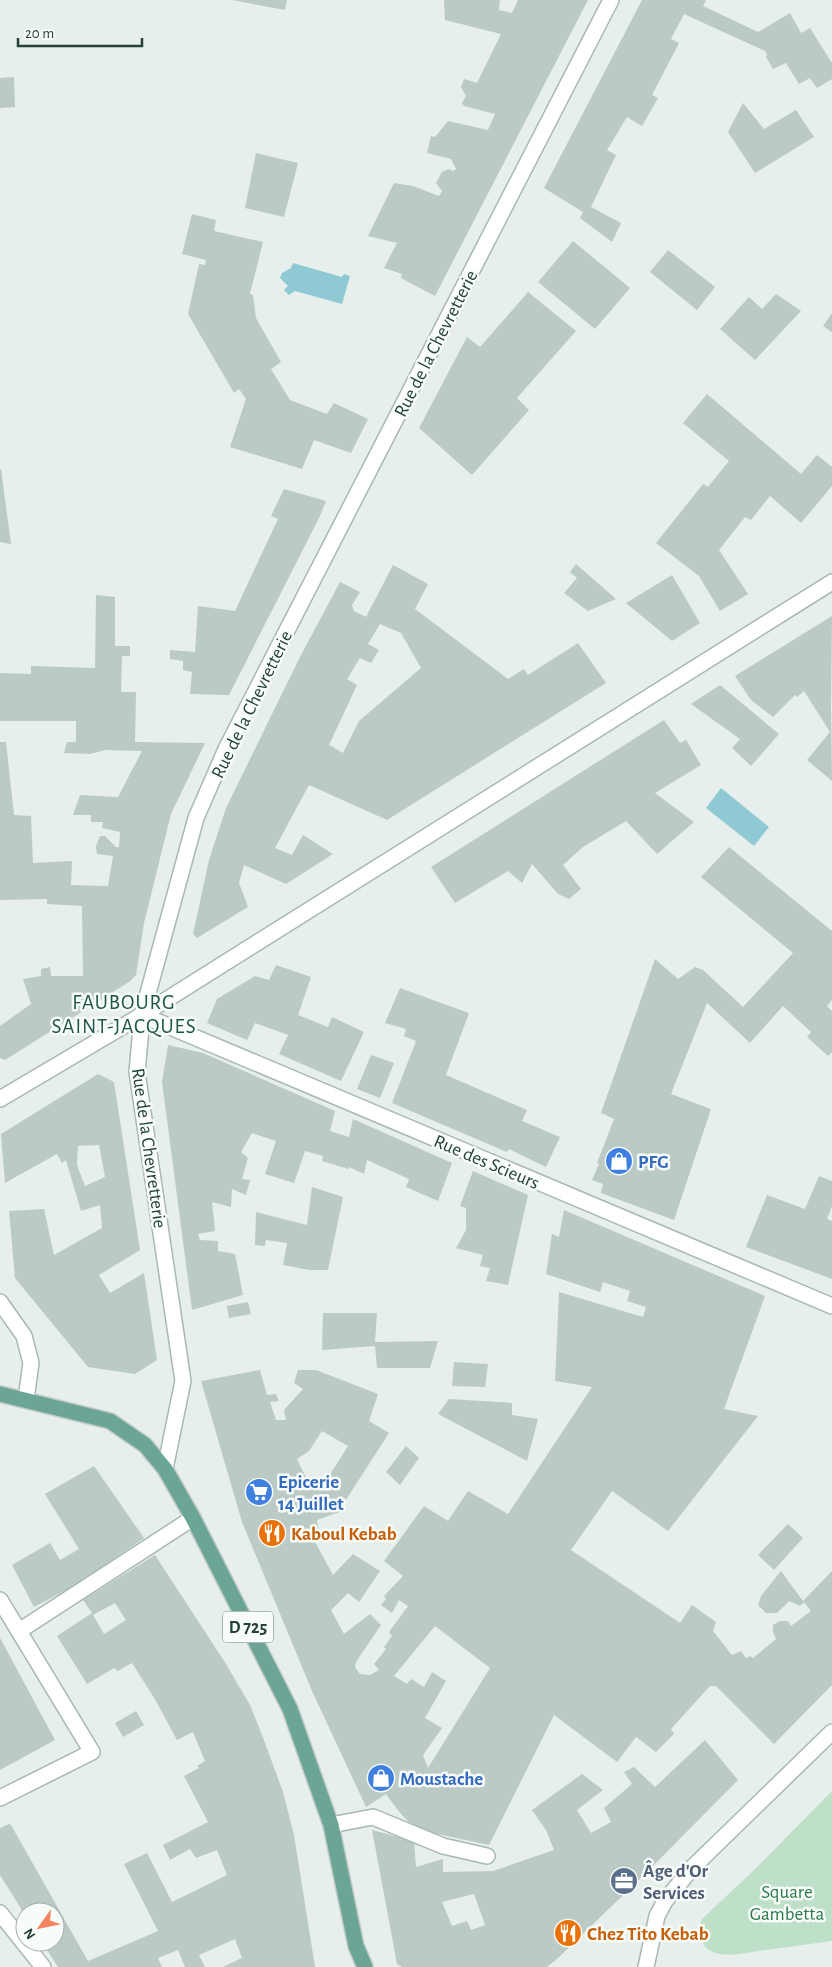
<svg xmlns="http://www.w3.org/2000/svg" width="832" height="1967" font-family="'Alegreya Sans',sans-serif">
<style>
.green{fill:#bfe0c8}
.water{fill:#8ec9d4}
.building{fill:#bbcac4;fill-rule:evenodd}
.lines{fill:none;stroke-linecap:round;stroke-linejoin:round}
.minor-casing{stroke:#a8b8b2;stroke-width:18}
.major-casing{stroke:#c2cac8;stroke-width:18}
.minor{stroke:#fff;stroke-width:15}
.major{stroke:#6aa596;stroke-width:15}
.labels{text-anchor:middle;stroke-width:5;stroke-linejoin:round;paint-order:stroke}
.shield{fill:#f7fbf9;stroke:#637a73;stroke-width:1}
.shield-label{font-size:18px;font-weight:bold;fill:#24423a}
.street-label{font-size:19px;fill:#24423a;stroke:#f7fbf9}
.shop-label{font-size:19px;font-weight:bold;fill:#366cbe;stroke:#f7fbf9;text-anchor:start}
.food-label{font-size:19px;font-weight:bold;fill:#c56008;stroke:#f7fbf9;text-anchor:start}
.service-label{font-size:19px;font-weight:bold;fill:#4e5e75;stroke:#f7fbf9;text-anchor:start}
.park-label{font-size:19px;fill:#2d7a4b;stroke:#f7fbf9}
.quarter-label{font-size:21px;letter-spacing:1px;fill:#1f5548;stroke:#f7fbf9}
</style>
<rect width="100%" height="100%" fill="#e6efeb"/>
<path class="green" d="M832,1791V1941C810,1944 788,1947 766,1950C752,1952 734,1956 720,1954C701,1951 696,1934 702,1919L752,1872Z"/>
<g class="water">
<path d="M293,263L342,277L344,274L350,276L342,304L295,291L289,295L284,290L288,286L280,278L282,273L291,268Z"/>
<path d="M721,788L769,827L754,846L706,808Z"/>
</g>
<g class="building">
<path d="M232,0H287L285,10Z"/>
<path d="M444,0H500L499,10L512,13L518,0H588L435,296L401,278L402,274L384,268L397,243L368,236L394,183L413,186L439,196L442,191L436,183L442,172L449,169L453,171L456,169L451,159L427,153L431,136L435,137L448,121L488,130L495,114L464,106L462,103L466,96L461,87L464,79L477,83L501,34L445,20Z"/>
<path d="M642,0H706L703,6L758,32L790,13L801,33L810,28L832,63V79L817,88L810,78L799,84L786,63L773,69L766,57L767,54L765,51L684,14L671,39L679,43L652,95L658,98L642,126L627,117L607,150L616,155L591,207L621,223L612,242L580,218L583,212L544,188Z"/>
<path d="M14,77L15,107L0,108V78Z"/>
<path d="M743,103L764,129L796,110L814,137L755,173L728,132Z"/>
<path d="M256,153L298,163L284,217L245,208Z"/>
<path d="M192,214L216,220L214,231L263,242L250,294L253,295L256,318L281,362L271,369L290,400L327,414L334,403L368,419L351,453L314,440L302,469L230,447L246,399L239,389L234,393L188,314L199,264L205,265L206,260L182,254Z"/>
<path d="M573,241L630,288L595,329L538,282Z"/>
<path d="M668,250L715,287L697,310L650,272Z"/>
<path d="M528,292L576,331L517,398L529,410L472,475L419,428L467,337L480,347Z"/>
<path d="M776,294L801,311L755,360L720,329L749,297L762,309Z"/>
<path d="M832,313V332L823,326Z"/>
<path d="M707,394L801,474L817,455L832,467V486L801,523L770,496L751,520L745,517L719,550L748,594L720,611L699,576L656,543L703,484L708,487L729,461L683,423Z"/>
<path d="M0,469H1L11,544L0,542Z"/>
<path d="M284,489L326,501L319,518L229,695L190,694L192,672L183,670V661L170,659V650L195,652L198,606L235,611L278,519L271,516Z"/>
<path d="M576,564L616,599L588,611L564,593L577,578L570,572Z"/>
<path d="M393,565L428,584L415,609L508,679L524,669L528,675L578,643L606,683L387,820L309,785L275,848L292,855L303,835L333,854L286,884L244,865L239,883L248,907L197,938L193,934L209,860L226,808L300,657L340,582L360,592L352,605L354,611L366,617ZM380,624L401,633L421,668L359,721L343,753L329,745L357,685L347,679L360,658L371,663L379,650L368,644Z"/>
<path d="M672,575L700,623L672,641L626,603Z"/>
<path d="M96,595L115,597V646H130V656H122L121,692H136L135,742L205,743L171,814L144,923L136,975L129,982L5,1060L0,1058V1026L31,1004L23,979L41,976V969L50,967L51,976H83L82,906L47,904V899L0,900V742H6L14,815L31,816L33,863L72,861L71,885L108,886L113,856L97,854L96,846L100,836H105L116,847H119L120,832L102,828L103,822H91V815H73L80,795L118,797L142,751L106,750L90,754L64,753L67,742H76V721H0V673L31,674V666L95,668Z"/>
<path d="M832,616L831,707L832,781L807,760L830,732L804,691L797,697L795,695L773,717L751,700L735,676Z"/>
<path d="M720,685L779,734L751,766L732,748L740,739L691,704Z"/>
<path d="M664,720L680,743L686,740L701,765L655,793L694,822L657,854L626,821L583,847L563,865L581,889L569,899L558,894L532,864L522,883L508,871L455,903L431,867Z"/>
<path d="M729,847L832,931V1000L827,1006L832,1011V1052L828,1056L807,1037L811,1032L783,1006L750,1043L707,1003L671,1094L711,1109L674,1220L601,1193L603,1184L592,1180L599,1164L597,1163L614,1119L601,1113L655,959L678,979L695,967L703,970L743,1007L793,953L701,877Z"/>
<path d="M276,965L311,977L298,1015L328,1027L332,1017L364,1032L341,1081L279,1054L288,1035L255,1023L247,1040L207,1023L217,999L255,976L269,980Z"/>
<path d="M400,988L469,1013L446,1075L527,1110L522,1121L560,1137L546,1167L509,1149L507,1152L392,1103L416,1041L404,1036L406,1029L385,1023Z"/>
<path d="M168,1045L203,1053L335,1111L330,1131L349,1137L353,1119L452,1163L438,1201L406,1187L409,1179L367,1160L364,1174L349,1167L348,1169L322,1161L323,1156L305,1151L294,1183L265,1174L276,1141L252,1133L241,1152L248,1158L242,1179L250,1180L246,1195L232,1189L231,1207L212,1202L215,1231L198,1234L200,1240L218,1241V1251L235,1254L243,1295L192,1310L162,1082Z"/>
<path d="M371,1055L394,1063L380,1098L357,1089Z"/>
<path d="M98,1074L114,1082L140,1250L99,1275L110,1293L144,1273L157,1360L135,1374L88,1367L15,1278L9,1211L44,1209L54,1255L102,1228L100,1205L81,1211L66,1160L62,1163L57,1154L5,1183L1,1134ZM99,1145L105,1177L85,1186L77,1165L78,1146Z"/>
<path d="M473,1171L528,1195L508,1285L486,1281L490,1268L480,1266L483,1255L456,1248L466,1230V1208L460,1206Z"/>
<path d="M819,1176L832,1181V1206L827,1219L832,1221V1279L746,1247L767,1195L805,1209Z"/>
<path d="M312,1187L343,1197L328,1270H309L283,1265L287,1243L266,1240L265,1246L255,1245L256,1212L307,1225Z"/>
<path d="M564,1210L765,1296L724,1409L758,1416L668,1531L612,1491L571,1550L680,1623L692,1605L716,1622L713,1631L732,1655L741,1651L746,1658L750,1656L753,1658L776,1639L773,1632V1625L780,1621H788L791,1626L811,1611L804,1602L800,1606L789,1601L777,1613H766L758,1605L761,1596L781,1571L803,1601L832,1571V1685L774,1744L716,1686H710L671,1729L674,1734L656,1752L636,1737L617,1762L554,1715L489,1845L428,1832L409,1822L401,1814L386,1794L366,1807L312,1691L242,1522L201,1381L260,1370L267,1395L276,1394L279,1401L270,1402L276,1420H286L284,1410L303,1389L294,1383L298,1370H316L378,1394L369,1421L389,1433L342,1506L345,1510L317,1520L321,1540L315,1542L333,1575L353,1554L380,1571L359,1602L348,1593L331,1610L344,1634L370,1614L381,1625L356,1662L355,1667L360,1674L370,1675L379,1670L374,1664L386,1649L384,1647L392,1636L389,1632L408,1606L399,1600L392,1613L381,1605L386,1599L384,1596L403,1576L384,1561L424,1506L448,1521L468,1491L508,1514L592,1387L555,1381L559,1292L643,1317L646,1307L627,1301L630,1291L603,1282L600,1292L546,1274L552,1234L559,1237ZM322,1431L348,1446L324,1484L312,1490L297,1459L309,1451ZM435,1626L490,1668L428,1768L423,1755L442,1728L425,1718L446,1681L432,1672L424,1687L411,1679L407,1684L394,1676Z"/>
<path d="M248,1302L251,1314L229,1318L227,1306Z"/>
<path d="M323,1313H377L375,1342L438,1341L430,1368H377L375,1346L322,1350Z"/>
<path d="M454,1362L488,1364L485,1387L452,1386Z"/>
<path d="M449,1399L512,1403V1415L538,1419L527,1461L438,1414Z"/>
<path d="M406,1446L419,1458L400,1485L386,1472Z"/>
<path d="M94,1466L144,1538L74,1586L34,1607L12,1565L50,1543L60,1560L79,1549L45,1494Z"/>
<path d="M788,1524L803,1538L774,1570L758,1555Z"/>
<path d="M155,1555L226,1664L250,1705L262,1735L283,1792L294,1835L315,1967H223L242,1958L235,1939L199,1955L205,1967H185L178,1950L158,1958L162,1967H58L42,1942H55V1912H25V1915L0,1875V1828L9,1824L11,1825L88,1961L158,1931L124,1864L147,1853L172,1902L227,1875L217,1850L196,1858L190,1849L170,1860L163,1845L208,1822L184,1776L199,1768L197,1766L205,1761L193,1732L177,1740L156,1701L132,1663L118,1671L114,1668L87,1684L57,1636L92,1613L83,1600ZM115,1603L126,1620L104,1634L93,1615Z"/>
<path d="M0,1638L55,1740L0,1770Z"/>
<path d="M136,1711L144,1725L123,1737L115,1723Z"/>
<path d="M705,1740L738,1780L647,1872L557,1959L547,1967H402L397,1964L372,1830L414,1841L416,1867L443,1859V1872L493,1871L554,1850L546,1830L532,1810L582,1774L603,1790L577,1810L591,1833L611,1822L604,1808L632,1784L624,1772L634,1767L655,1787ZM474,1894L485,1925L471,1930L467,1921L452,1926L442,1902Z"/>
</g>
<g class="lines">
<g class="minor-casing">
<g id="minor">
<path d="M142,1015L832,1306"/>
<path d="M0,1099L142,1015L832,582"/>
<path d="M0,1302L24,1336L31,1363L26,1399"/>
<path d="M165,1469L183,1381L137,1072L140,1039L142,1015L196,818L226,749L611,0"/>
<path d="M0,1600L92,1752L0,1798"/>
<path d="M19,1631L193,1518"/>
<path d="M331,1825L373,1817L443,1846L487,1856"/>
<path d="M0,1913L43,1967"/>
<path d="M646,1967L657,1916L665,1901L692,1868L832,1732"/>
</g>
</g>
<g class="major-casing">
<path id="major" d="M0,1394L110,1421L145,1445L165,1469L193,1518L290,1709L331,1825L356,1946L365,1967"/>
</g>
<use href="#minor" class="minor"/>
<use href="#major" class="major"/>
</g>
<defs>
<g id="shop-disc" transform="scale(1.4375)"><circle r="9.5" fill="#3f7fe0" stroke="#f7fbf9"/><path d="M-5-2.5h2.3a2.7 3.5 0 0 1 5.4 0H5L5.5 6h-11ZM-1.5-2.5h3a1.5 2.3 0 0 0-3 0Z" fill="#fff"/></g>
<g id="supermarket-disc" transform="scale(1.4375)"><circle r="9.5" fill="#3f7fe0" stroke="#f7fbf9"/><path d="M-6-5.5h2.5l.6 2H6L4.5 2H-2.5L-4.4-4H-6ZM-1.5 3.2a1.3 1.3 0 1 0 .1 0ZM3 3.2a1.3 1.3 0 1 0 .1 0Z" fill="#fff"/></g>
<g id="restaurant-disc" transform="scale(1.4375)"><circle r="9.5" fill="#e8710a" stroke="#f7fbf9"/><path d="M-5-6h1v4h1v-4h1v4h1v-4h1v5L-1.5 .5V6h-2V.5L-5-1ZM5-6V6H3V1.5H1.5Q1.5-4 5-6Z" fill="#fff"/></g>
<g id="office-disc" transform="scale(1.4375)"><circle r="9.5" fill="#5c6f8a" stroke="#f7fbf9"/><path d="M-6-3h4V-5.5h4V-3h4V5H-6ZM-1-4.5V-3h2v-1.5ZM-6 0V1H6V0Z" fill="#fff"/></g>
</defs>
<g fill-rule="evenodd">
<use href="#shop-disc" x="619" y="1161"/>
<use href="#supermarket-disc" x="259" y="1492"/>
<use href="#restaurant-disc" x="272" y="1533"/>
<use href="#shop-disc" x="381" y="1778"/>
<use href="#office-disc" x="624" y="1881"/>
<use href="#restaurant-disc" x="568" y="1933"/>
</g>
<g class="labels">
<rect class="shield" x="223" y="1611.5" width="50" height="31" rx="4"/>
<g class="shield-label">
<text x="248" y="1633">D 725</text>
</g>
<g class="street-label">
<text transform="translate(435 343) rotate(-63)" y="7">Rue de la Chevretterie</text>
<text transform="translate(251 704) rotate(-64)" y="7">Rue de la Chevretterie</text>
<text transform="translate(150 1148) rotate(82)" y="7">Rue de la Chevretterie</text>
<text transform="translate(487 1161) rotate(23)" y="7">Rue des Scieurs</text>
</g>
<g class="shop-label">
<text x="638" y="1168">PFG</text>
<text x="278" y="1488">Epicerie<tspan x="278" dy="22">14 Juillet</tspan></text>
<text x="400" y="1785">Moustache</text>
</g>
<g class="food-label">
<text x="291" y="1540">Kaboul Kebab</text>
<text x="587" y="1940">Chez Tito Kebab</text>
</g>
<g class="service-label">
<text x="643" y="1877">Âge d'Or<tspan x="643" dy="22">Services</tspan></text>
</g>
<g class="park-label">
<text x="787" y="1898">Square<tspan x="787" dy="22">Gambetta</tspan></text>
</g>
<g class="quarter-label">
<text x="124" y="1009">FAUBOURG<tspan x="124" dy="24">SAINT-JACQUES</tspan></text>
</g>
</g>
<g transform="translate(40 1927) rotate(237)"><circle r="24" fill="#f7fbf9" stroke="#a3b1ad"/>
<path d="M0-4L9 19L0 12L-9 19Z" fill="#f4845f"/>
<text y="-8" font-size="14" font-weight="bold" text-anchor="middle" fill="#24423a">N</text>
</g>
<path d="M18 38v8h124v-8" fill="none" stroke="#24423a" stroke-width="2.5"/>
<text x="25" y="38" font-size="15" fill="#24423a" stroke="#f7fbf9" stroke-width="4" paint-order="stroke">20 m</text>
</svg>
